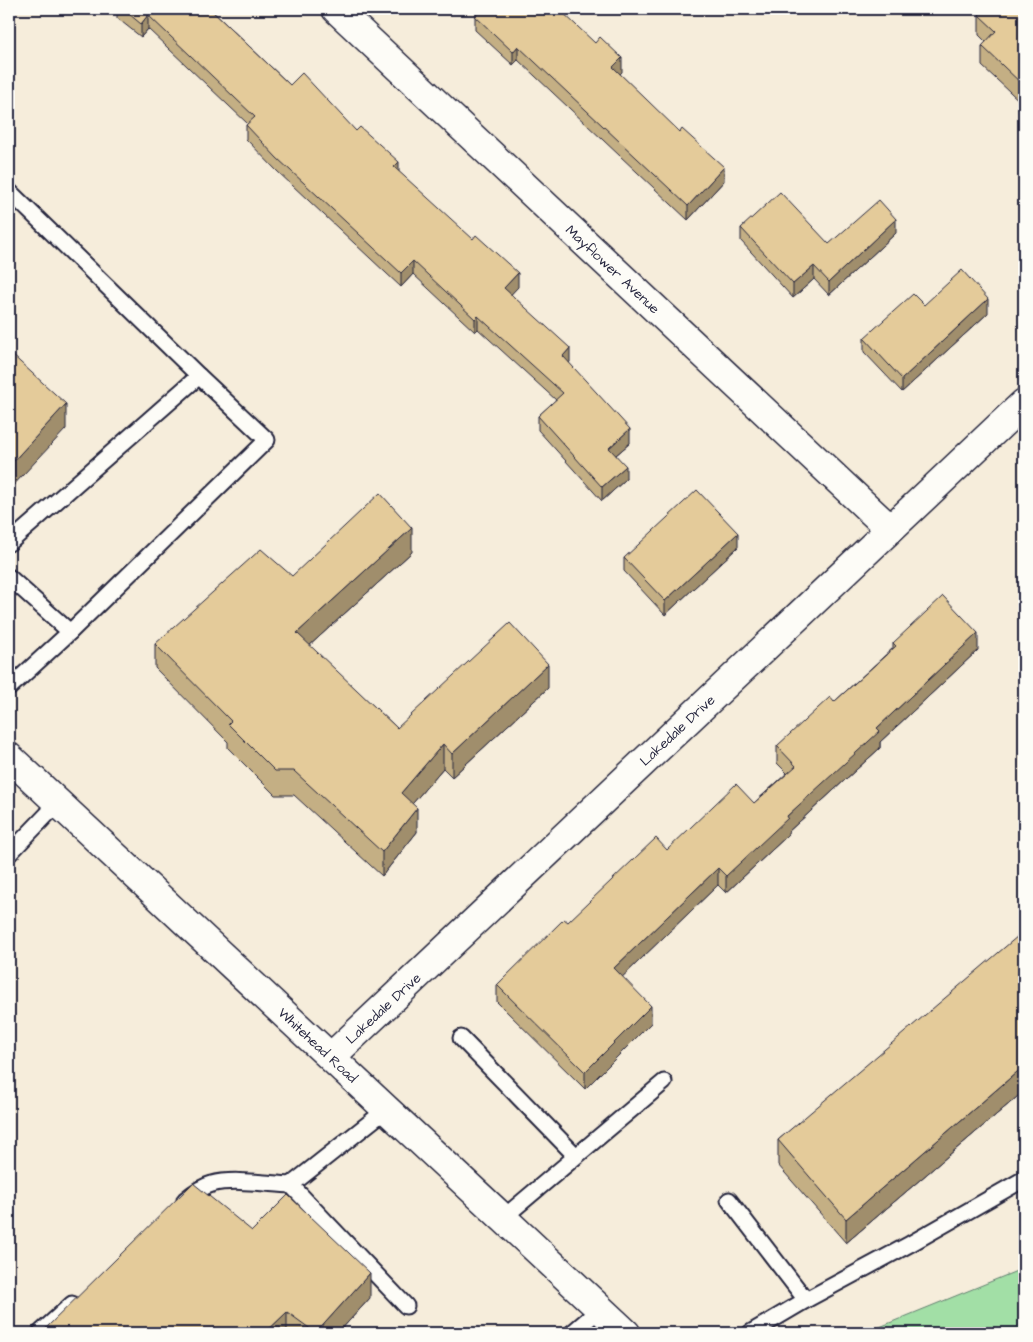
<svg xmlns="http://www.w3.org/2000/svg" width="1033" height="1342" font-family="'Architects Daughter',sans-serif">
<style>
.green{fill:#a2dfa6;stroke:#628070}
.lines{fill:none;stroke-linecap:round;stroke-linejoin:round}
.lane-casing{stroke:#22223b;stroke-width:19}
.street-casing{stroke:#22223b;stroke-width:31}
.secondary-casing{stroke:#22223b;stroke-width:31}
.lane{stroke:#fdfcf7;stroke-width:15}
.street{stroke:#fdfcf7;stroke-width:28}
.secondary{stroke:#fdfcf7;stroke-width:28}
.wall{fill:#c4af84;stroke:#22223b}
.shaded-wall{fill:#a08e6c;stroke:#22223b}
.building{fill:#e4cb9a;stroke:#22223b}
.labels{text-anchor:middle;stroke-width:4.5;stroke-linejoin:round;paint-order:stroke}
.street-label{font-size:14px;fill:#22223b;stroke:#fdfcf7}
</style>
<rect width="100%" height="100%" fill="#f6eddb"/>
<filter id="ink" filterUnits="userSpaceOnUse"><feTurbulence type="fractalNoise" baseFrequency=".02" numOctaves="2"/><feDisplacementMap in="SourceGraphic" scale="10" xChannelSelector="R" yChannelSelector="G"/><feConvolveMatrix kernelMatrix="1 2 1 2 8 2 1 2 1" color-interpolation-filters="sRGB"/></filter>
<g filter="url(#ink)">
<path class="green" d="M1024,1268V1333H865Z"/>
<g class="lines">
<g class="lane-casing">
<g id="lane">
<path d="M9,191L199,376L9,543"/>
<path d="M9,577L70,632"/>
<path d="M9,688L70,632L267,440L199,376"/>
<path d="M9,854L58,803"/>
<path d="M461,1038L576,1156"/>
<path d="M291,1185L406,1306"/>
<path d="M185,1200C193,1193 201,1187 212,1184C232,1178 269,1184 291,1185L387,1109"/>
<path d="M729,1200L806,1300"/>
<path d="M503,1218L664,1082"/>
<path d="M40,1333L72,1304"/>
<path d="M572,1333L600,1309"/>
<path d="M750,1333L806,1300L910,1244L1024,1179"/>
</g>
</g>
<g class="street-casing">
<g id="street">
<path d="M336,9L890,529"/>
<path d="M331,1057L1024,403"/>
</g>
</g>
<g class="secondary-casing">
<path id="secondary" d="M9,757L626,1333"/>
</g>
<use href="#lane" class="lane"/>
<use href="#street" class="street"/>
<use href="#secondary" class="secondary"/>
</g>
<g class="wall">
<path d="M117,9H210L290,85L356,131L518,287L511,294L570,362L569,363L630,443L616,455L626,479L602,501L538,430V416L556,400L478,329L475,332L413,274L401,287L277,171L246,139V125L248,124L148,29L141,37L117,18Z"/>
<path d="M1024,9V105L982,66V46L986,42L979,35V15Z"/>
<path d="M475,16L622,72L620,74L724,181L688,220L518,60L513,65L475,30Z"/>
<path d="M741,228L829,244L896,233L829,295L814,279L793,298L741,241Z"/>
<path d="M924,305L988,313L902,392L864,352V338Z"/>
<path d="M1024,494V512L1022,510V496Z"/>
<path d="M738,547L665,615L624,571V558Z"/>
<path d="M412,552L309,646L397,728L548,688L452,777L443,768L412,804L417,832L382,876L294,795H275L228,748V742L155,668V644L292,576Z"/>
<path d="M893,643L978,650L880,742V748L788,832V835L726,893L718,885L622,977L651,1023L585,1089L497,1002V985L568,922L754,803L787,773L777,763V746L834,702L893,648Z"/>
<path d="M1024,943V1091L846,1243L778,1165V1140Z"/>
<path d="M252,1231L370,1298L338,1333H41Z"/>
</g>
<g class="shaded-wall">
<path d="M148,15V29L141,37V24Z"/>
<path d="M518,46V60L513,65V52Z"/>
<path d="M622,58V72L613,81V67Z"/>
<path d="M399,162V175L394,167Z"/>
<path d="M724,167V181L688,220V206Z"/>
<path d="M896,219V233L829,295V282Z"/>
<path d="M413,261V274L401,287V273Z"/>
<path d="M814,266V279L793,298V284Z"/>
<path d="M518,273V287L504,302V288Z"/>
<path d="M988,299V313L902,392V379Z"/>
<path d="M478,316V329L475,332V319Z"/>
<path d="M570,348V362L563,369V356Z"/>
<path d="M66,404V429L9,490V466Z"/>
<path d="M630,429V443L609,461V448Z"/>
<path d="M626,466V479L602,501V487Z"/>
<path d="M412,528V552L297,657V633Z"/>
<path d="M738,533V547L665,615V601Z"/>
<path d="M978,633V650L880,742V748L788,832V835L726,893V876L877,728Z"/>
<path d="M548,664V688L452,777V754Z"/>
<path d="M443,744V768L401,817V793Z"/>
<path d="M417,808V832L382,876V852Z"/>
<path d="M718,868V885L614,985V968Z"/>
<path d="M651,1006V1023L585,1089V1072Z"/>
<path d="M1024,1066V1091L846,1243V1219Z"/>
<path d="M370,1273V1298L338,1333H316Z"/>
<path d="M287,1312V1333H265Z"/>
</g>
<g class="building">
<path d="M123,9H210L290,85L302,73L356,131L360,127L399,162L394,167L473,239L476,235L518,273L504,288L570,348L563,356L630,429L609,448L626,466L602,487L538,416L563,393L478,316L475,319L413,261L401,273L277,158L246,125L255,117L148,15L141,24Z"/>
<path d="M482,9H559L595,43L600,37L622,58L613,67L680,132L682,129L724,167L688,206L518,46L513,52L475,16Z"/>
<path d="M985,9H1024V86L982,46L996,31L979,15Z"/>
<path d="M780,192L829,244L879,200L896,219L829,282L814,266L793,284L741,228Z"/>
<path d="M962,270L988,299L902,379L864,338L913,294L924,305Z"/>
<path d="M9,352L66,404L9,466Z"/>
<path d="M697,490L738,533L665,601L624,558Z"/>
<path d="M380,493L412,528L297,633L397,728L510,623L548,664L452,754L443,744L401,793L417,808L382,852L294,771H275L228,724L231,721L155,644L261,549L292,576Z"/>
<path d="M943,596L978,633L877,728L880,731L787,816L788,818L726,876L718,868L614,968L651,1006L585,1072L497,985L564,919L568,922L656,838L667,850L736,784L754,803L796,766L777,746L830,697L834,702L896,646L893,643Z"/>
<path d="M1018,936L1024,943V1066L846,1219L778,1140Z"/>
<path d="M193,1183L252,1231L288,1195L370,1273L316,1333L287,1312L265,1333H41Z"/>
</g>
</g>
<g class="labels">
<g class="street-label">
<text transform="translate(613 269) rotate(43)" y="5">Mayflower Avenue</text>
<text transform="translate(677 730) rotate(-43)" y="5">Lakedale Drive</text>
<text transform="translate(383 1008) rotate(-43)" y="5">Lakedale Drive</text>
<text transform="translate(318 1045) rotate(43)" y="5">Whitehead Road</text>
</g>
</g>
<rect width="1033" height="1342" fill="none" stroke="#fdfcf7" stroke-width="30"/>
<rect x="15" y="15" width="1003" height="1312" fill="none" stroke="#22223b" stroke-width="2" filter="url(#ink)"/>
</svg>
